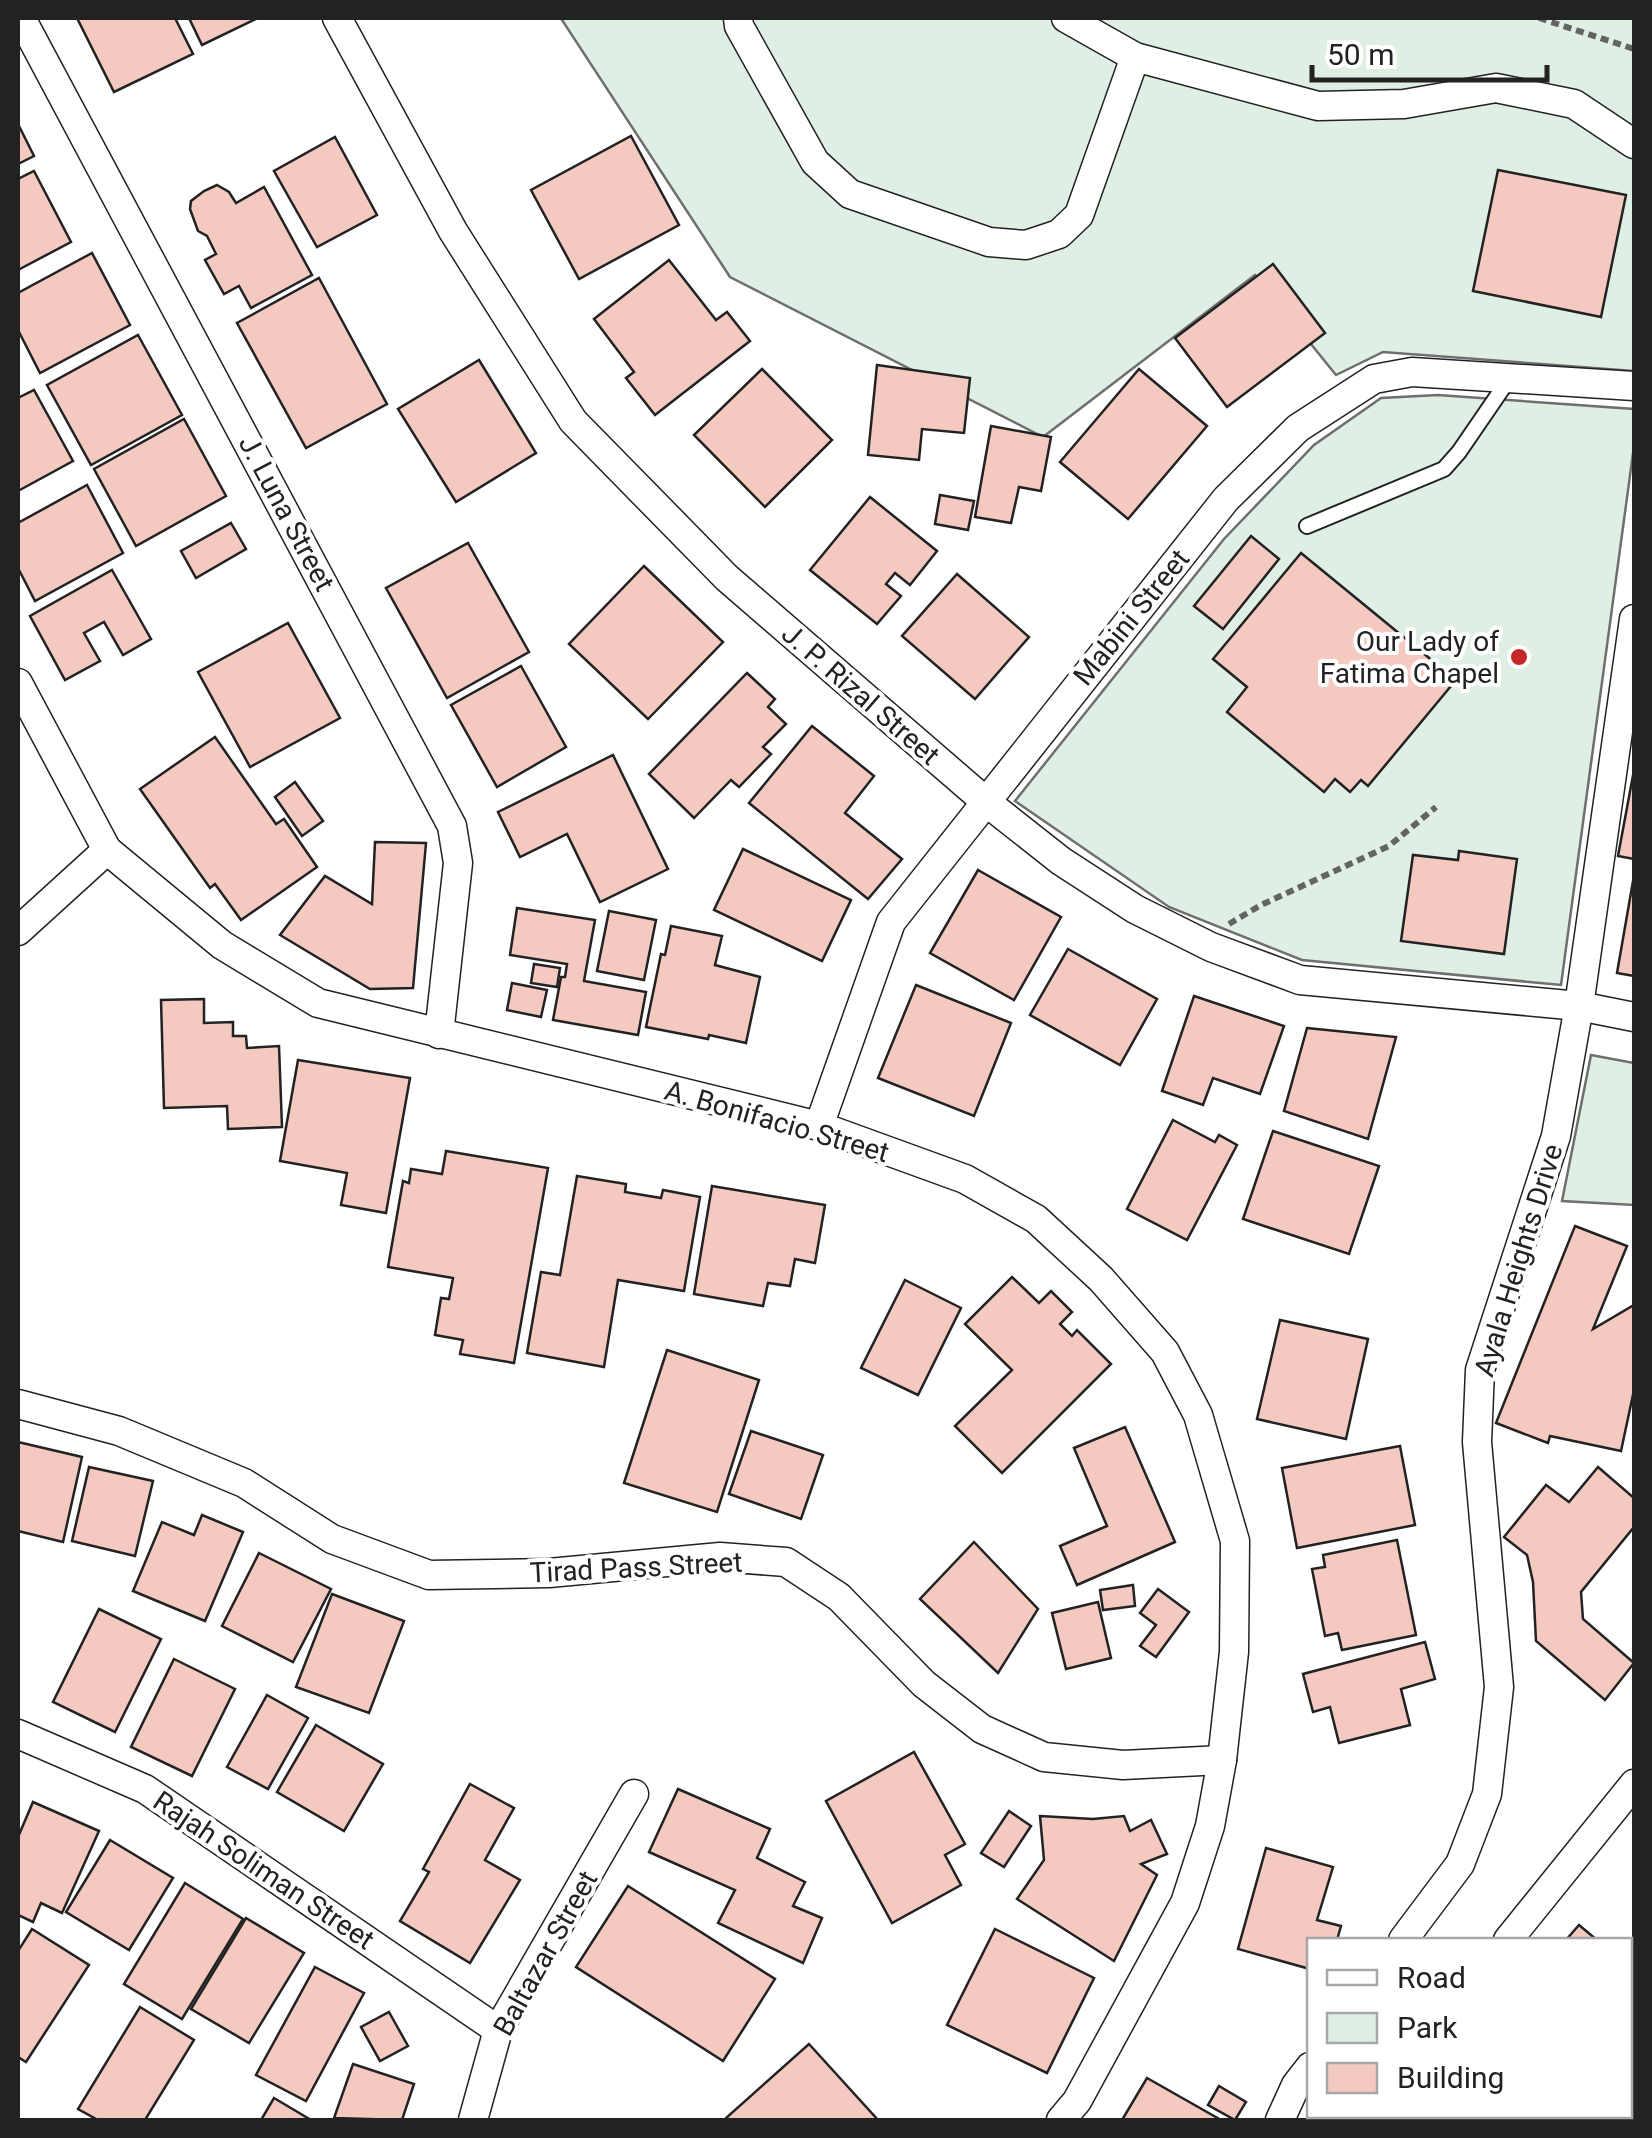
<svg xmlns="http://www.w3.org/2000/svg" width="1652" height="2138" font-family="Roboto,sans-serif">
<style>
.green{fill:#e0efe3;stroke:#6f6f6f;stroke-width:2.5}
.building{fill:#f3c9c0;stroke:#222;stroke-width:2.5}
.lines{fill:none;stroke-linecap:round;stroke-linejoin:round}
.lane-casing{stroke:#222;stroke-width:18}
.street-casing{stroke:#222;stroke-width:31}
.path{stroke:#646464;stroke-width:6;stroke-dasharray:8 5;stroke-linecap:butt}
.lane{stroke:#fff;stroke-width:14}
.street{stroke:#fff;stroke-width:28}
.poi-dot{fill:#c62828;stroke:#fff;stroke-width:4}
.labels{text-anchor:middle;stroke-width:8;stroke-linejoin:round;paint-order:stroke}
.street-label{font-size:28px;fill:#222;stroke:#fff}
.poi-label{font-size:28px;fill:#222;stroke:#fff;text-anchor:end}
</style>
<rect width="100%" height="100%" fill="#fff"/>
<g class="green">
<path d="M564,18H1634V371L1383,352L1336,375L1255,275L1043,437L730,277L562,20Z"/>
<path d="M1438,395L1634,409V446L1561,985L1302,960L1169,907L1015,801L1224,539L1314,445L1381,398Z"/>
<path d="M1591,1055L1634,1063V1205L1562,1201Z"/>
</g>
<g class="building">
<path d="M77,18H175L193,54L114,92Z"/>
<path d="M189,18H258L202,45Z"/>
<path d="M18,124L34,156L18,164Z"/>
<path d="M631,136L679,225L579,279L531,190Z"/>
<path d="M335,137L377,215L317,247L274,171Z"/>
<path d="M1498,170L1626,195L1601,317L1473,291Z"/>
<path d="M34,171L71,242L18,270V179Z"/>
<path d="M217,185L229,192L236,203L264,187L312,275L251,308L239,286L224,294L205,260L216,254L207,236L198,231L190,209L191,201L204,191Z"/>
<path d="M92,253L130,325L40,373L18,330V293Z"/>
<path d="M669,260L716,320L727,312L750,341L655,415L626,378L634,372L594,319Z"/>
<path d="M1273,264L1325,333L1227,407L1175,338Z"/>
<path d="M319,278L387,404L306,448L237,323Z"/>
<path d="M138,335L182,415L91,465L47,385Z"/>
<path d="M479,360L536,453L456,502L398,409Z"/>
<path d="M877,365L970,378L964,433L922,429L919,460L868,455Z"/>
<path d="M762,369L832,440L765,507L694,435Z"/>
<path d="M1139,369L1207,426L1128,519L1060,462Z"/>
<path d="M34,390L73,461L18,491V398Z"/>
<path d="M184,419L226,496L136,546L94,469Z"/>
<path d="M991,426L1051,437L1041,491L1019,487L1011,523L975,517Z"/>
<path d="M87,485L123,553L35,601L18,568V523Z"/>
<path d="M940,495L974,501L968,530L935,524Z"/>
<path d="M870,497L937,551L910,585L895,573L886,584L901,596L877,624L810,570Z"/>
<path d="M231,523L246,549L196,578L181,551Z"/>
<path d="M1251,536L1279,559L1223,629L1194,606Z"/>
<path d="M468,543L529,652L447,698L386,588Z"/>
<path d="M1301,553L1456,680L1368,786L1361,780L1350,792L1335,779L1324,792L1227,712L1247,687L1213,659Z"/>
<path d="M644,566L723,642L648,719L569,644Z"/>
<path d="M112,570L151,639L123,655L104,622L84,633L100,661L65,680L30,616Z"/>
<path d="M957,574L1029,637L975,699L902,636Z"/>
<path d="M288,623L340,718L250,767L198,672Z"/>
<path d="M521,666L566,747L497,787L451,705Z"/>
<path d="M747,673L775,699L768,707L786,724L763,747L771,754L739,787L731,780L694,818L649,774Z"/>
<path d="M812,726L874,776L845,813L902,859L868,899L749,803Z"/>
<path d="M215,737L276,824L284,819L317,867L241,920L215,884L210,888L140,789Z"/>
<path d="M613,755L668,869L600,902L567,834L520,857L498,812Z"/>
<path d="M1634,770V859L1618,856Z"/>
<path d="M295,782L323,821L302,836L275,797Z"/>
<path d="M375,842L426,843L413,988L370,989L280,935L325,876L372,904Z"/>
<path d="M743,849L851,900L822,961L714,910Z"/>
<path d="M1459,851L1517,859L1504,954L1401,941L1413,855L1458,860Z"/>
<path d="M978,870L1061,917L1014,1000L930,953Z"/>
<path d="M1633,881L1634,882V976L1617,973Z"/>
<path d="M517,908L595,920L584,981L646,992L638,1035L553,1020L561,977H565L567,964L510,955Z"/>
<path d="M609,911L656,920L644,980L597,971Z"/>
<path d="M671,926L722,936L715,965L760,977L746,1043L709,1035L708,1039L646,1027L661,954L665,955Z"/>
<path d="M1068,949L1157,999L1120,1065L1030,1015Z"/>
<path d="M534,964L560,968L557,987L531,983Z"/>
<path d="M512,983L547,990L541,1017L507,1010Z"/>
<path d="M916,985L1011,1023L974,1116L878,1078Z"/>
<path d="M1194,996L1284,1026L1260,1094L1213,1078L1203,1105L1162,1091Z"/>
<path d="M204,999V1023L233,1022V1036H246L247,1048L279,1046L282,1127L228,1129L227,1106L164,1108L161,1000Z"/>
<path d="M1307,1028L1396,1037L1368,1139L1284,1111Z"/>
<path d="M298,1060L410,1078L386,1213L341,1205L347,1173L280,1161Z"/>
<path d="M1173,1120L1215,1142L1219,1135L1237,1145L1187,1240L1127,1209Z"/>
<path d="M1273,1131L1379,1166L1349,1254L1243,1219Z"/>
<path d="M446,1151L548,1168L514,1363L460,1354L463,1340L435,1335L441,1298L449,1299L453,1278L388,1267L403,1181L409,1183L411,1169L442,1174Z"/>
<path d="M577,1176L626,1184L625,1192L661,1198L663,1190L700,1197L684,1291L618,1280L604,1367L527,1353L541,1272L560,1275Z"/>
<path d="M712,1186L825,1205L815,1263L795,1259L790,1286L768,1283L763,1306L694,1294Z"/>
<path d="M1575,1226L1627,1246L1593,1329L1634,1305V1390L1621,1451L1550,1436L1548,1443L1496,1423Z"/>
<path d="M1012,1277L1039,1303L1051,1291L1072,1312L1060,1324L1072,1336L1077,1330L1111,1364L1002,1473L955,1426L1012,1370L965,1324Z"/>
<path d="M905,1280L961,1308L918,1395L861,1368Z"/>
<path d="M1280,1320L1368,1339L1346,1439L1257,1419Z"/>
<path d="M667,1350L759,1380L717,1512L624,1483Z"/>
<path d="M1125,1427L1175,1542L1077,1585L1060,1546L1107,1526L1074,1448Z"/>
<path d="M751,1431L823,1455L801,1519L729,1494Z"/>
<path d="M18,1442L82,1457L63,1542L18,1531Z"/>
<path d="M1400,1446L1415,1525L1297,1548L1282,1468Z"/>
<path d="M89,1467L153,1481L135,1556L72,1541Z"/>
<path d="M1598,1467L1634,1498V1527L1581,1592L1583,1619L1634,1663L1605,1700L1536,1641L1533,1582L1527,1555L1504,1537L1546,1485L1569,1502Z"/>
<path d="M202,1515L243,1532L205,1621L133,1591L162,1522L194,1535Z"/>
<path d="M1397,1540L1416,1635L1342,1650L1338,1633L1325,1636L1312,1569L1325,1567L1323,1555Z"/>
<path d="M974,1542L1038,1609L998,1673L920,1599Z"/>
<path d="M259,1553L331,1589L293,1662L222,1626Z"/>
<path d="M1133,1585L1135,1606L1103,1610L1100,1590Z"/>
<path d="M1158,1589L1189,1612L1156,1657L1140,1646L1156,1625L1140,1613Z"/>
<path d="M332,1594L404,1621L369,1713L296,1687Z"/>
<path d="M1098,1602L1111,1658L1066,1669L1052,1613Z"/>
<path d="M99,1609L161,1639L115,1732L53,1702Z"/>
<path d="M1425,1642L1435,1679L1401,1689L1410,1725L1339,1743L1330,1707L1313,1712L1303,1674Z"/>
<path d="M174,1659L235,1689L192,1776L131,1747Z"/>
<path d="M267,1695L308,1718L268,1789L227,1767Z"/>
<path d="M316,1725L383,1764L344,1831L277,1792Z"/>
<path d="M914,1752L965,1844L945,1855L961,1885L892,1923L826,1801Z"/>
<path d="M470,1784L514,1808L485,1860L520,1880L470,1963L400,1921L429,1872L423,1869Z"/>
<path d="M678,1789L770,1829L757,1858L805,1882L793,1906L822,1918L803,1963L718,1923L735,1890L649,1852Z"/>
<path d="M33,1802L99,1831L62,1913L41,1903L33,1922L18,1915V1837Z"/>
<path d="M1009,1811L1031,1826L1004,1867L981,1853Z"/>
<path d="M1040,1816L1093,1819L1124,1816L1130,1831L1151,1820L1167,1854L1141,1864L1157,1875L1114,1961L1017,1899L1044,1860Z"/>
<path d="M110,1840L173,1878L129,1950L66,1912Z"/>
<path d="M1266,1848L1333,1867L1317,1920L1341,1926L1337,1940H1310V1969L1238,1949Z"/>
<path d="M185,1883L243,1919L182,2019L124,1984Z"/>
<path d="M628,1886L775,1979L723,2061L576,1967Z"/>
<path d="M246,1918L304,1953L249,2043L191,2009Z"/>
<path d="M1579,1925L1597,1940H1566Z"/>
<path d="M32,1929L89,1965L26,2062L18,2057V1951Z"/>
<path d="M995,1929L1094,1978L1047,2073L947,2025Z"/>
<path d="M315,1967L364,1993L306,2101L256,2075Z"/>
<path d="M1630,1969L1634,1974V2014L1630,2019Z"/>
<path d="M140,2007L194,2040L145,2120H98L78,2109Z"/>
<path d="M389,2012L408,2046L380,2061L361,2027Z"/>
<path d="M809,2044L878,2120H729L726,2118Z"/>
<path d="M353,2064L414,2084L402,2120L334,2118Z"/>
<path d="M1147,2078L1221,2120H1122Z"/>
<path d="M1219,2086L1246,2102L1235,2120L1208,2105Z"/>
<path d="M274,2098L311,2120H261Z"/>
</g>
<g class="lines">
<g class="lane-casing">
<g id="lane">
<path d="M1307,526L1444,469L1459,452L1509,379"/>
<path d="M1630,2070L1634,2065"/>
<path d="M1576,2120L1580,2116"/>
</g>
</g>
<g class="street-casing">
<g id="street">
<path d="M21,18L452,826L458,863L439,1034"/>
<path d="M337,18L453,231L573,421L727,578L985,801L1061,861L1135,909L1211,947L1300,980L1579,1006L1634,1017"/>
<path d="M738,18L739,26L815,162L850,194L989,242L1026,245L1059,234L1079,215L1135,57"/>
<path d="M1066,18L1135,57L1318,106L1404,104L1496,88L1574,104L1634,144"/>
<path d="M18,683L107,850L222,945L318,1003L819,1126L965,1179L1036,1219L1101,1279L1165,1352L1198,1415L1235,1541L1234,1652L1222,1760L1210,1826L1185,1903L1077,2101L1061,2120"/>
<path d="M18,931L107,850"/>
<path d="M819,1126L891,922L1226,499L1298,428L1374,379L1412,372L1634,386"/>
<path d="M18,1404L119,1431L244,1483L332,1539L429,1575L549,1573L720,1557L786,1562L839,1597L924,1684L982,1729L1044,1757L1123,1765L1222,1760"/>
<path d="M18,1734L145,1789L498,2030"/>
<path d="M1403,1940L1460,1864L1487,1794L1499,1687L1477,1442L1480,1370L1556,1136L1579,1006L1634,619"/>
<path d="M1508,1940L1634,1784"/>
<path d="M473,2120L498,2030L634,1794"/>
<path d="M1280,2120L1296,2085L1310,2067"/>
</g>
</g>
<g class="path">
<path d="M1539,18L1634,49"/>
<path d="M1229,924L1261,905L1389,846L1436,807"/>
</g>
<use href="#lane" class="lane"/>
<use href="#street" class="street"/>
</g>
<circle class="poi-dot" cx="1519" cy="657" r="10"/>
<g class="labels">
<g class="street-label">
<text transform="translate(287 513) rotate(62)" y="10">J. Luna Street</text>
<text transform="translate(1131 617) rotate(-51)" y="10">Mabini Street</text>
<text transform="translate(861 694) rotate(41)" y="10">J. P. Rizal Street</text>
<text transform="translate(777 1121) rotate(16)" y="10">A. Bonifacio Street</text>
<text transform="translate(1518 1260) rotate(-73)" y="10">Ayala Heights Drive</text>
<text transform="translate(636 1567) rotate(-3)" y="10">Tirad Pass Street</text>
<text transform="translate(264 1870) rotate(34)" y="10">Rajah Soliman Street</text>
<text transform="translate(545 1953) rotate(-61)" y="10">Baltazar Street</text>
</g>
<g class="poi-label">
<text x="1499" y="651">Our Lady of<tspan x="1499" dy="32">Fatima Chapel</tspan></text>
</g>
</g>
<rect width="1652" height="2138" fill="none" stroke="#222222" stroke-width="40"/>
<rect x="1307" y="1938" width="325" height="180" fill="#ffffff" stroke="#a7a7a7" stroke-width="2.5"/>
<rect x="1327" y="1970" width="50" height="15" fill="#ffffff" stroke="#a7a7a7" stroke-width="2.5"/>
<text x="1397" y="1988" font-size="30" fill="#222222">Road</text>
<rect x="1327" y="2013" width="50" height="30" fill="#e0efe3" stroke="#a7a7a7" stroke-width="2.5"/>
<text x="1397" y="2038" font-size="30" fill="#222222">Park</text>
<rect x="1327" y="2063" width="50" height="30" fill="#f3c9c0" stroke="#a7a7a7" stroke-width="2.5"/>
<text x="1397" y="2088" font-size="30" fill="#222222">Building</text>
<path d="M1312 65v15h235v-15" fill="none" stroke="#222222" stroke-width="5"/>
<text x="1327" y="65" font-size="30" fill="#222222" stroke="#ffffff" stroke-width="8" paint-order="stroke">50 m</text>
</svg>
